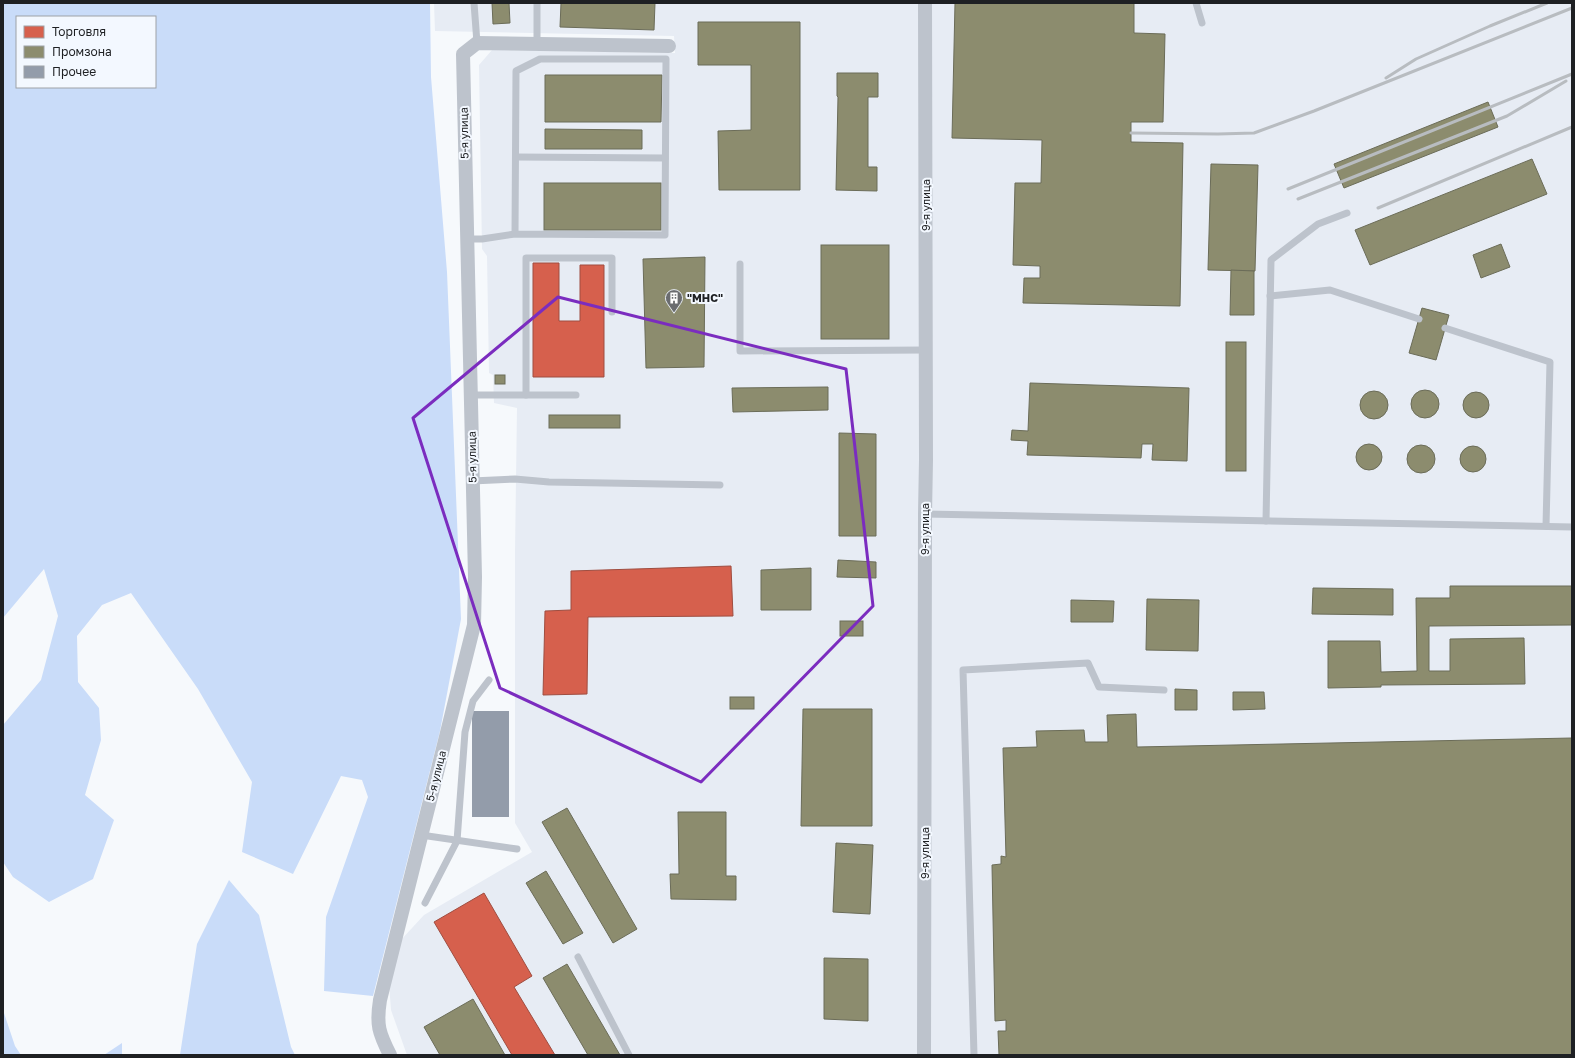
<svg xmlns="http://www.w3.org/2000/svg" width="1575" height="1058" font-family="'Golos Text',sans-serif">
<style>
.built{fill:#e7ecf4}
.green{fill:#c9dcf9;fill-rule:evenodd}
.shops{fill:#d6604d;stroke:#9f4d40}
.industry{fill:#8c8c6e;stroke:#6b6c58}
.building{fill:#939caa}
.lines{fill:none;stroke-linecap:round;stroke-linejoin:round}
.service{stroke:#bdc3cc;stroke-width:7}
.minor{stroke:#bdc3cc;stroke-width:14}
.rail{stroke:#b8bcc0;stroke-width:3}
.marked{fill:none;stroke:#7b2cbf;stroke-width:3;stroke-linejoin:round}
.labels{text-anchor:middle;stroke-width:4;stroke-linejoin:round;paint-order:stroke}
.street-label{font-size:11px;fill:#1e2023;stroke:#f3f8ff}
.poi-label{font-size:11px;font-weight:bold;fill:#1e2023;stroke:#f3f8ff;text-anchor:start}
</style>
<rect width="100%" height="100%" fill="#f6f9fc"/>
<path class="built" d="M434,3H1572V1055H407L391,1010L389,984L400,941L424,915L532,852L515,823V552L517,408L494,403L493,375L489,373L487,256L482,249L479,65L492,50L675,53L674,36L435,31Z"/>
<g class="green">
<path d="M3,3H430L431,77L447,272L461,619L440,731L373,996L324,991L326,917L368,797L362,780L341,776L293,874L242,852L252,782L198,689L131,593L102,605L77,636L78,682L99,708L101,740L85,795L114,820L93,879L49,902L13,877L3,862V725L41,680L58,616L44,569L3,618ZM17,17H155V87H17Z"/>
<path d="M229,880L259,915L291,1047L295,1055H180L197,944Z"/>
<path d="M3,1010L15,1046L21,1055H3Z"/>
<path d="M122,1043V1055H104Z"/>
</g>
<g class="shops">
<path d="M533,263H559V321H580V265H604V377H533Z"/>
<path d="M731,566L733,616L588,617L587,694L543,695L545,611L571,610V571Z"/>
<path d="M484,893L532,976L514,987L555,1055H512L434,922Z"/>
</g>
<g class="industry">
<path d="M492,3H509L510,23L493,24Z"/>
<path d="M561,3H655L654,30L560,27Z"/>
<path d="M955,3H1134V33L1165,34L1163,122H1131V142L1183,143L1180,306L1023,303L1024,278H1040V266L1013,265L1015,183H1041L1042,140L952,138Z"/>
<path d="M698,22H800V190H719L718,131L751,130V65H698Z"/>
<path d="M837,73H878V97H868V167H877V191L836,190L838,97L837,96Z"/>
<path d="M545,75H662L661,122H545Z"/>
<path d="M1488,102L1498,127L1344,188L1334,164Z"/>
<path d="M545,129L642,130V149H545Z"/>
<path d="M1532,159L1547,194L1370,265L1355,230Z"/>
<path d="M1211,164L1258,165L1255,271L1208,270Z"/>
<rect x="544" y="183" width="117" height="47"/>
<path d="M1501,244L1510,267L1481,278L1473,255Z"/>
<rect x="821" y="245" width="68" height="94"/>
<path d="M705,257L704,367L646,368L643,259Z"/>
<path d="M1231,270L1254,271V315H1230Z"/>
<path d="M1422,308L1449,315L1436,360L1409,353Z"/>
<rect x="1226" y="342" width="20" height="129"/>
<rect x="495" y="375" width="10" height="9"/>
<path d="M1030,383L1189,388L1187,461L1152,460L1153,444H1142L1141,458L1027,455L1028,441L1011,440L1012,430L1028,431Z"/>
<path d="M828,387V410L733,412L732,388Z"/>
<circle cx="1425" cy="404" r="14"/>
<circle cx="1374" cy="405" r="14"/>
<circle cx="1476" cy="405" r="13"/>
<rect x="549" y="415" width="71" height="13"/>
<path d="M839,433L876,434V536H839Z"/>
<circle cx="1369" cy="457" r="13"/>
<circle cx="1421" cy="459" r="14"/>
<circle cx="1473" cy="459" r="13"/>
<path d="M838,560L876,562V578L837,577Z"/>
<path d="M811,568V610H761V570Z"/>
<path d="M1450,586H1572V625L1429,626V671H1450V639L1524,638L1525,684L1381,685V687L1328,688V641H1380L1381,672L1417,671L1416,598H1450Z"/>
<path d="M1313,588L1393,589V615L1312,614Z"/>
<path d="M1147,599L1199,600L1198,651L1146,650Z"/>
<path d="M1071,600L1114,601L1113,622H1071Z"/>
<rect x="840" y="621" width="23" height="15"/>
<path d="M1175,689L1197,690V710H1175Z"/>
<path d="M1233,692H1264L1265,709L1233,710Z"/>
<rect x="730" y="697" width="24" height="12"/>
<path d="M803,709H872V826H801Z"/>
<path d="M1136,714L1137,747L1572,738V1055H999L998,1031H1006V1020L995,1021L992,865L1001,864V856L1006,857L1003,748L1037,747L1036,731L1084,730L1085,742H1108L1107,715Z"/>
<path d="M567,808L637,929L613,943L542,822Z"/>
<path d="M678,812H726V876H736V900L671,899L670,874H679Z"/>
<path d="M836,843L873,845L870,914L833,912Z"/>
<path d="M546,871L583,933L563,944L526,883Z"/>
<path d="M824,958L868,959V1021L824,1019Z"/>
<path d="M567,964L620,1055H588L543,978Z"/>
<path d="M473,999L505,1055H440L424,1027Z"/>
</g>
<rect class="building" x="472" y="711" width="37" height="106"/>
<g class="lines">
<g class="service">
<path d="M474,3L477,43"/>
<path d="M537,3V44"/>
<path d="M1196,3L1202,23"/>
<path d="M516,157L665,158"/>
<path d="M467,239H482L515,234L516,71L540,59H666L665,235L515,234"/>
<path d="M740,264V351L926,350"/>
<path d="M1270,296L1330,290L1419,319"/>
<path d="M1445,328L1550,362L1546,526"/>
<path d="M470,395H576"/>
<path d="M526,395V258H612V312"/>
<path d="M472,481L515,479L549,482L720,485"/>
<path d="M925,514L1572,527"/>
<path d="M1266,521L1271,260L1318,224L1347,213"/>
<path d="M421,835L517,849"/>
<path d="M425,903L457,841L465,732L473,701L489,680"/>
<path d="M578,957L629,1055"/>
<path d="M974,1055L963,670L1088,663L1099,687L1164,690"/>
</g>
<g class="minor">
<path d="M390,1055C379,1033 376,1025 380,1000L474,625L475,577L463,54L477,43L669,46"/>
<path d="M924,1055L925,514L926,460L925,3"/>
</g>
<g class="rail">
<path d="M1386,78L1416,59L1490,26L1547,3"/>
<path d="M1131,133L1218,134L1254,133L1314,111L1572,8"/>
<path d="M1288,189L1572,74"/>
<path d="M1298,199L1507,116L1566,81"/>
<path d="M1378,208L1572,127"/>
</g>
</g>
<path class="marked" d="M558,297L846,369L873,606L701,782L500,688L413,418Z"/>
<defs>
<g id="building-pin" transform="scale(0.9)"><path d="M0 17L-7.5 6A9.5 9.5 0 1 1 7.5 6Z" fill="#6a6c6f" stroke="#f3f8ff"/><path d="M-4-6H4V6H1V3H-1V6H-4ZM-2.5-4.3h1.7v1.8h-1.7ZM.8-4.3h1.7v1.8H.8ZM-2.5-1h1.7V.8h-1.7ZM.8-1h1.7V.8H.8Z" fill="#fff"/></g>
</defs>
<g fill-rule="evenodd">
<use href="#building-pin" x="674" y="298"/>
</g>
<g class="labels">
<g class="street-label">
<text transform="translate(464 133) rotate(-91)" y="4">5-я улица</text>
<text transform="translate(926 205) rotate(-90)" y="4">9-я улица</text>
<text transform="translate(472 457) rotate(-91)" y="4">5-я улица</text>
<text transform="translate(925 529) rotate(-90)" y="4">9-я улица</text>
<text transform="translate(436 776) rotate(-76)" y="4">5-я улица</text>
<text transform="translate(925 853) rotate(-90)" y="4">9-я улица</text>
</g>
<g class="poi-label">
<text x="687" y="302">"МНС"</text>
</g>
</g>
<rect width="1575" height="1058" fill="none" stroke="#1e2023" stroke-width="8"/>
<rect x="16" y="16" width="140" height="72" fill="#f3f8ff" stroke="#9ea2a7"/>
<rect x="24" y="26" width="20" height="12" fill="#d6604d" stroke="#9ea2a7"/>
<text x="52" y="36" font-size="12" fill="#1e2023">Торговля</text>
<rect x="24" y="46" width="20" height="12" fill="#8c8c6e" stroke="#9ea2a7"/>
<text x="52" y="56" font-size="12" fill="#1e2023">Промзона</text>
<rect x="24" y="66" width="20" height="12" fill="#939caa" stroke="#9ea2a7"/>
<text x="52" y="76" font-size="12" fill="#1e2023">Прочее</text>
</svg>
